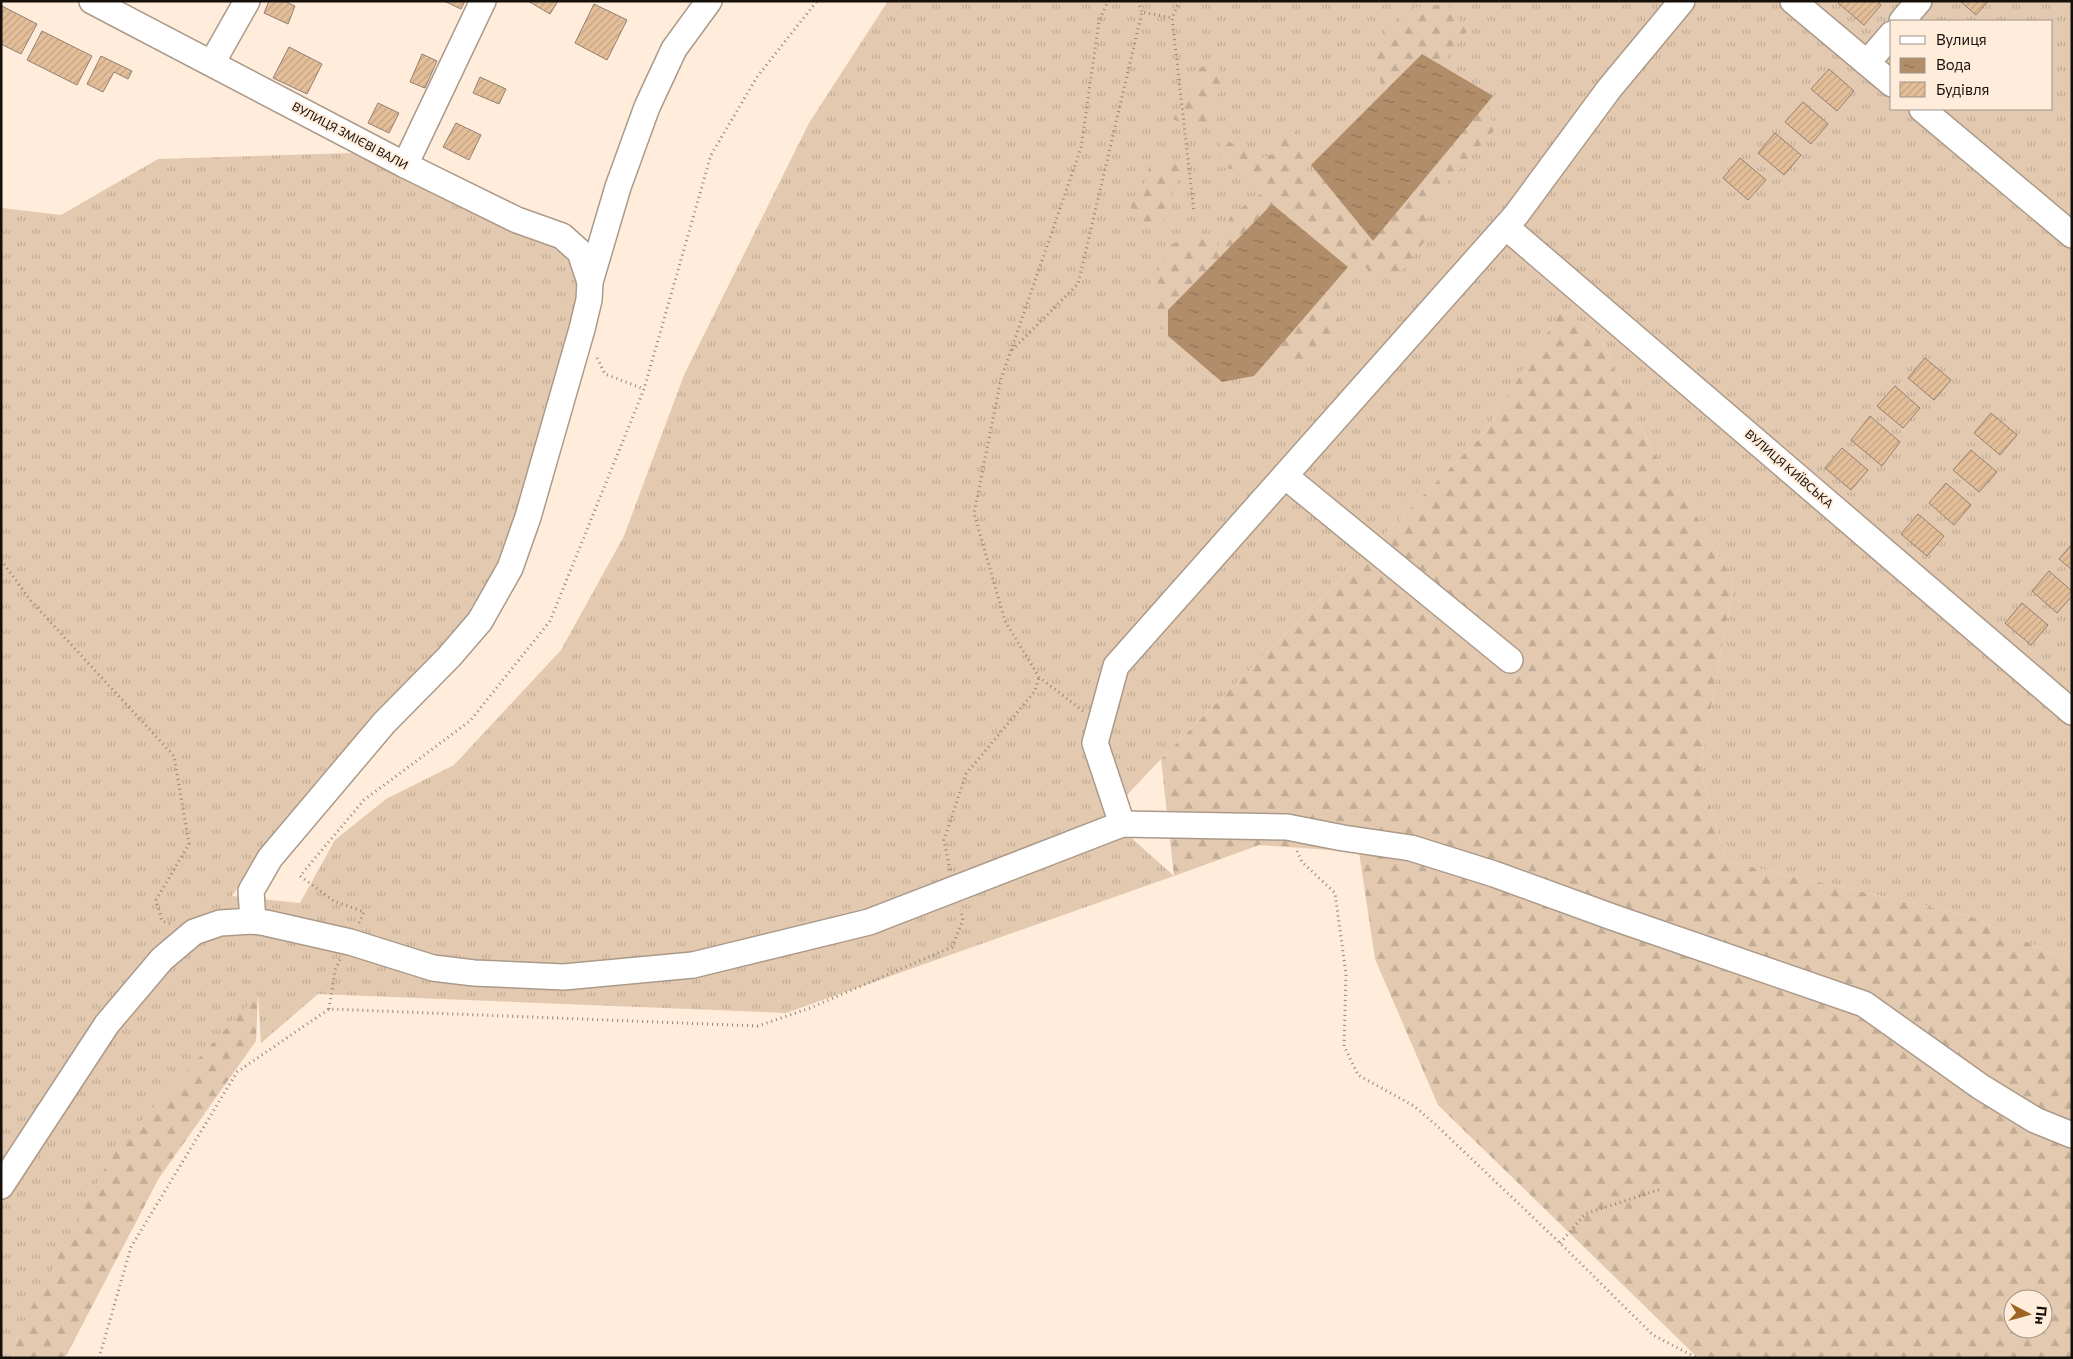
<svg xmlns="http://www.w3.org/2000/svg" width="2073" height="1359" font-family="Commissioner,sans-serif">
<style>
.grass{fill:url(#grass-tufts);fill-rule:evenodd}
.forest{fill:url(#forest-firs);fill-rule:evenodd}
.water{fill:url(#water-ripples)}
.building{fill:url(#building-hatch);stroke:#918071}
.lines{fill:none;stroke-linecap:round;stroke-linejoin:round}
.minor-casing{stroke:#ab9a8a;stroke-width:28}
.path{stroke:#928579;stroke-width:3;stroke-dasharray:1 4;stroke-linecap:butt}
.minor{stroke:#fff;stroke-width:25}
.labels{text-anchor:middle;stroke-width:4;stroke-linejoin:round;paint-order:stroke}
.street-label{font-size:12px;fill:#16100a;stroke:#ffecdb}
</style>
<defs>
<pattern id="grass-tufts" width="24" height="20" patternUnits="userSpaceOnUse" patternTransform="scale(1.25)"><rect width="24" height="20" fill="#e3c9b0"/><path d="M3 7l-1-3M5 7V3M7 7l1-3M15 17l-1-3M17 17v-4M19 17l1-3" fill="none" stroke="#c2ac96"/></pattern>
<pattern id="forest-firs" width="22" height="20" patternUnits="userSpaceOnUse" patternTransform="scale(1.25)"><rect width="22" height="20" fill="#e3c9b0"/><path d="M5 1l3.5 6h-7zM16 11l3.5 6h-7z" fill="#c2ac96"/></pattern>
<pattern id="water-ripples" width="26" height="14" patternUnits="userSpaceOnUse" patternTransform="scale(1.25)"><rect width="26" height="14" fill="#b28d6a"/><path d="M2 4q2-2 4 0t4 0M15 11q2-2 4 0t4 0" fill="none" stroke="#907255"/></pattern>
<pattern id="building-hatch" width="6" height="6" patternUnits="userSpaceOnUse" patternTransform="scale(1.25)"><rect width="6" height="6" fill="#e4be99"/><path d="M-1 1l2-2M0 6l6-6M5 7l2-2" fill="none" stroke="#c3a282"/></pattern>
</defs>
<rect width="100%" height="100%" fill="#ffecdb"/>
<path class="grass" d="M888,1H2072V962L1969,916L1726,861L1700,768L1734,582L1694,512L1650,447L1598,332L1561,311L1482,436L1161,759L1107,816L1174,876L786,1013L318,994L261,1043L258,994L18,1333L12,1358H1V208L61,215L158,159L353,153L565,251L584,279L511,534L484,599L277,832L232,896L300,903L335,840L386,799L454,765L561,650L624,536L684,375L809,123ZM1892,21H2052V109H1892Z"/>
<g class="forest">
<path d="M1447,4L1467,31L1442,64L1488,105L1494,131L1422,210L1432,231L1403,270L1377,279L1360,262L1341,251L1339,287L1332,310L1344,327L1310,367L1287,360L1261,343L1196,324L1159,329L1153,307L1156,278L1170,245L1197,232L1214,255L1231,215L1262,193L1255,175L1245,171L1219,167L1221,140L1245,146L1255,161L1273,154L1274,138L1296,129L1302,146L1306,177L1323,179L1386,115L1376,54L1386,29L1412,8Z"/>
<path d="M1215,63L1226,83L1215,98L1207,123L1188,127L1173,119L1194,83L1198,68Z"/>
<path d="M1159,160L1176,161L1182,172L1168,205L1163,226L1148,229L1131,210V202C1144,191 1147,182 1149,166Z"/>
<path d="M1561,311L1598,332L1650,447L1694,512L1734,582L1700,768L1726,861L1969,916L2072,962V1358H1698L1438,1105L1375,959L1359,852L1259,845L1174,876L1161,759L1482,436ZM2013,1299H2043V1329H2013Z"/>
<path d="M258,994L256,1041L159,1178L65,1358H12L18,1333L115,1149Z"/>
</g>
<g class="water">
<path d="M1422,54L1493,96L1373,241L1311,165Z"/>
<path d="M1272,204L1348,267L1254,376L1222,382L1168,336V310Z"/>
</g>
<g class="building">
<path d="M269,1H284L295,6L288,24L264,13Z"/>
<path d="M444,1H465L461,9Z"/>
<path d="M528,1H558L550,14Z"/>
<path d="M1840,1H1877L1881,5L1864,25L1838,3Z"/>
<path d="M1960,1H1988L1976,15Z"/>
<path d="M594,4L627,20L607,60L575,43Z"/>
<path d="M2,6L37,24L21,54L1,44Z"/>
<path d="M42,31L92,56L77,85L27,60Z"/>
<path d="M289,47L322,64L307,94L273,78Z"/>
<path d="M422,54L437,61L425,88L410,82Z"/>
<path d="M101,56L132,71L128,79L114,72L103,92L87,84Z"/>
<path d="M1829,69L1854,91L1837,111L1811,89Z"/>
<path d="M480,77L506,89L499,104L473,93Z"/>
<path d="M1803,102L1828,124L1811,144L1785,122Z"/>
<path d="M378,103L399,113L389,133L368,123Z"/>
<path d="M456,123L481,135L469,160L443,147Z"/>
<path d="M1775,133L1801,155L1784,175L1758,153Z"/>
<path d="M1740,158L1766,180L1748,200L1723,178Z"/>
<path d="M1925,358L1951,380L1934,400L1908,378Z"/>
<path d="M1895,386L1920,408L1903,428L1877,406Z"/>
<path d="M1991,413L2017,435L2000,455L1974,433Z"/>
<path d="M1870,416L1900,442L1882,466L1851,440Z"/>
<path d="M1842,448L1868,470L1851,490L1825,468Z"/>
<path d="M1971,450L1997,472L1979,492L1953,470Z"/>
<path d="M1946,483L1971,505L1954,525L1929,503Z"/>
<path d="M1918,514L1944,536L1927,556L1901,534Z"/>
<path d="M2072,544V570L2059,559Z"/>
<path d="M2049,571L2072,591V596L2057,613L2032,591Z"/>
<path d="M2022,603L2048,625L2031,645L2005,623Z"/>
</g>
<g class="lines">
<g class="minor-casing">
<g id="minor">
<path d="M92,1L405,165L517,220L562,236L580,252L590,282"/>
<path d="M1793,1L1892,84"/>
<path d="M1902,21L1919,1"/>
<path d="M212,63L247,1"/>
<path d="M1867,63L1892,34"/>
<path d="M1922,109L2072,235"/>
<path d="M405,165L483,1"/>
<path d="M1506,227L2072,712"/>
<path d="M1285,476L1510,660"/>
<path d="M1122,824L1095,743L1116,666L1516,215L1609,89L1682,1"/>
<path d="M253,921L251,891L270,858L384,723L449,657L480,621L510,568L528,517L582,329L589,300L590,282L618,187L647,107L674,49L709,1"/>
<path d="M1,1186L107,1024L162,959L194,932L220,923L253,921L266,923L350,942L433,968L474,973L564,977L693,965L869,922L1122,824L1287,827L1343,838L1411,848L1494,874L1615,918L1864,1004L1981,1087L2035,1120L2072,1135"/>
</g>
</g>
<g class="path">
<path d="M1138,1L1142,12"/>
<path d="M1180,1L1172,18L1194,212"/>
<path d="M1012,350L1078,284L1142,12L1172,18"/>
<path d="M597,358L605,374L644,389"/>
<path d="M1,560L31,601L174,756L189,844L156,900L162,921L172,924"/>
<path d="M1083,711L1039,677L1005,621L974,513L1001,379L1081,148L1099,21L1108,1"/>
<path d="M1297,851L1302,862L1335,893L1346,974L1344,1046L1358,1075L1414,1106L1436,1125L1560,1243L1653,1335L1697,1358"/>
<path d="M950,870L944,840L966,774L1035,691L1039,677"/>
<path d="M359,923L364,912L334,901L300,876L364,800L470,721L550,621L644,389L711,155L757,77L817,1"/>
<path d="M329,1009L335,970L340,960"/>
<path d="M1560,1243L1585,1214L1661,1189"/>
<path d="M99,1358L131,1247L237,1072L329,1009L758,1026L810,1008L952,947L963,920L960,910"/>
</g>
<use href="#minor" class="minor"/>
</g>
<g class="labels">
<g class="street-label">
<text transform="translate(350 136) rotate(28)" y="4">ВУЛИЦЯ ЗМІЄВІ ВАЛИ</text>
<text transform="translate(1789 469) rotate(41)" y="4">ВУЛИЦЯ КИЇВСЬКА</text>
</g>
</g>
<rect width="2073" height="1359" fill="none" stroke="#16100a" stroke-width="5"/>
<rect x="1890" y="20" width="162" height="90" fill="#ffecdb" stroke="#a29487"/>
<rect x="1900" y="36" width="25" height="8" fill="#ffffff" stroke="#a29487"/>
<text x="1936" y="45" font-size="15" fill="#16100a">Вулиця</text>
<rect x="1900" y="58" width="25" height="15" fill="url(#water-ripples)" stroke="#a29487"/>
<text x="1936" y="70" font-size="15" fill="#16100a">Вода</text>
<rect x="1900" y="82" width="25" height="15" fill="url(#building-hatch)" stroke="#a29487"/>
<text x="1936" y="95" font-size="15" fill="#16100a">Будівля</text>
<g transform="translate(2028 1314) rotate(96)"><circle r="24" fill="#ffecdb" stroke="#a29487"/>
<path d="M0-4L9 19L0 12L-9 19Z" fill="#9d6422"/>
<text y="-8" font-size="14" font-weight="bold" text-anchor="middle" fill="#16100a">Пн</text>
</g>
</svg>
